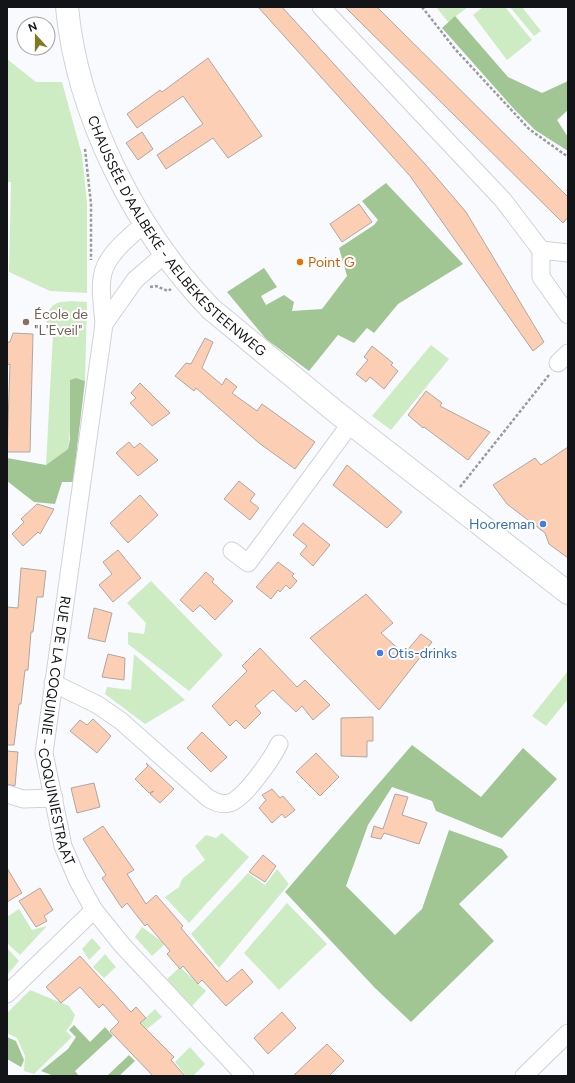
<svg xmlns="http://www.w3.org/2000/svg" width="575" height="1083" font-family="Figtree,sans-serif">
<style>
.green{fill:#ceecc4}
.forest{fill:#a1c694}
.building{fill:#fccfb4;stroke:#afa7a2}
.lines{fill:none;stroke-linecap:round;stroke-linejoin:round}
.minor-casing{stroke:#cfd2da;stroke-width:19}
.secondary-casing{stroke:#cfd2da;stroke-width:24}
.path{stroke:#9a9b9f;stroke-width:2.5;stroke-dasharray:3 2;stroke-linecap:butt}
.minor{stroke:#fff;stroke-width:17}
.secondary{stroke:#fff;stroke-width:22}
.food-dot{fill:#e8710a;stroke:#fff;stroke-width:1.5}
.education-dot{fill:#8d6e63;stroke:#fff;stroke-width:1.5}
.shop-dot{fill:#3f7fe0;stroke:#fff;stroke-width:1.5}
.labels{text-anchor:middle;stroke-width:4;stroke-linejoin:round;paint-order:stroke}
.street-label{font-size:14px;fill:#131417;stroke:#fff}
.food-label{font-size:14px;fill:#c56008;stroke:#fff;text-anchor:start}
.education-label{font-size:14px;fill:#785e54;stroke:#fff;text-anchor:start}
.shop-label{font-size:14px;fill:#366cbe;stroke:#fff;text-anchor:end}
</style>
<rect width="100%" height="100%" fill="#f9fafe"/>
<g class="green">
<path d="M436,7H468L448,22Z"/>
<path d="M483,7H505L532,40L507,60L473,15Z"/>
<path d="M510,7H522L541,31L534,36Z"/>
<path d="M7,59L36,82H62L82,155L87,203V293L50,291L9,272L11,182H7Z"/>
<path d="M71,301L87,302L85,381L76,378L68,449L46,465L53,334L45,319C52,303 55,302 71,301Z"/>
<path d="M431,345L449,359L391,430L372,416Z"/>
<path d="M151,581L223,655L189,691L128,644V632L144,634L146,623L127,603Z"/>
<path d="M134,654L185,700L145,724L105,694L107,687L131,690Z"/>
<path d="M568,671V699L546,726L532,716Z"/>
<path d="M222,833L249,857L189,923L165,897L179,887L182,879L205,860L195,846L206,835L216,838Z"/>
<path d="M277,869L289,884L219,968L191,934L248,873L265,885Z"/>
<path d="M287,903L327,944L279,990L244,953Z"/>
<path d="M19,909L32,930L47,926L20,955L7,943V917Z"/>
<path d="M142,927L165,944L152,956L135,937Z"/>
<path d="M92,938L101,948L89,960L82,949Z"/>
<path d="M7,948L19,961L8,974L7,972Z"/>
<path d="M105,954L116,967L104,978L93,967Z"/>
<path d="M180,967L206,991L191,1007L167,979Z"/>
<path d="M30,990L69,1006L75,1015L72,1023L66,1031L72,1037L34,1074L24,1071L25,1056L17,1038L7,1033V1013Z"/>
<path d="M155,1009L162,1017L147,1029L140,1023Z"/>
<path d="M190,1047L205,1064L193,1076H186L175,1062Z"/>
</g>
<g class="forest">
<path d="M455,16L508,77L542,93L568,81V110L557,120L568,137V151L535,130L514,109L442,28Z"/>
<path d="M386,183L463,264L398,304L374,333L367,328L354,343L338,335L309,371L266,339L227,292L264,268L277,287L261,296L266,305L284,295L294,302L292,311L322,309L347,276L339,248L374,225L378,220L362,201Z"/>
<path d="M76,378L85,381L73,482H62L55,504L34,502L7,481V458L46,465L68,449L70,439V380Z"/>
<path d="M412,745L481,797L523,748L557,779L502,838L436,811L432,801L392,787L368,825L346,886L395,935L422,909L449,830L502,849L508,857L459,904L494,941L411,1022L375,988L285,892Z"/>
<path d="M74,1025L90,1042L105,1027L113,1036L75,1071L79,1076H54L41,1071L68,1049L76,1037L69,1030Z"/>
<path d="M7,1037L16,1041L24,1060L21,1067L7,1059Z"/>
<path d="M129,1055L135,1061L119,1076H107Z"/>
</g>
<g class="building">
<path d="M258,7H282L425,164L466,212L544,342L533,351L410,176Z"/>
<path d="M345,7H377L568,197V217L563,223Z"/>
<path d="M208,58L262,136L228,158L213,138L166,169L157,155L203,124L183,96L137,128L127,114L160,90L162,92Z"/>
<path d="M142,132L153,149L138,160L126,143Z"/>
<path d="M359,204L372,222L342,242L330,224Z"/>
<path d="M13,333L33,334L30,452H7L10,364L7,365V342H10Z"/>
<path d="M205,338L213,342L202,368L222,385L226,378L237,387L232,393L257,411L262,404L315,442L295,469L259,443L196,388L194,391L175,376L186,363L191,364Z"/>
<path d="M372,346L393,363L391,365L398,371L384,389L370,377L366,382L356,374L368,360L364,357Z"/>
<path d="M140,383L170,413L152,426L130,403L136,398L131,393Z"/>
<path d="M426,391L442,403L440,406L490,432L468,460L424,427L423,428L408,415Z"/>
<path d="M129,442L134,448L140,443L158,460L138,476L116,453Z"/>
<path d="M568,447V558L549,544L545,533L507,504L493,485L535,458L541,465Z"/>
<path d="M347,465L402,512L387,528L333,485Z"/>
<path d="M239,481L255,494L250,501L259,508L250,520L224,499Z"/>
<path d="M140,495L158,515L128,543L110,523Z"/>
<path d="M37,504L54,509L40,534L38,532L23,546L12,534L24,522L21,519Z"/>
<path d="M303,523L330,545L313,566L300,554L307,546L293,535Z"/>
<path d="M118,550L141,578L113,602L99,585L112,574L103,562Z"/>
<path d="M278,562L294,574L292,576L297,581L290,589L286,585L280,592L278,590L271,599L256,587Z"/>
<path d="M21,568L46,571L43,597H37L33,632H31L28,670H25L21,704H19L14,745H7V607L18,608Z"/>
<path d="M206,572L214,579L212,582L233,601L215,620L200,605L193,612L180,600Z"/>
<path d="M366,594L393,623L381,633L404,654L421,634L432,642L379,710L310,638Z"/>
<path d="M94,608L112,613L105,642L88,638Z"/>
<path d="M260,648L297,687L305,680L330,705L313,720L302,706L296,712L273,690L255,706L261,713L245,729L236,720L230,726L212,706L247,671L242,666Z"/>
<path d="M108,654L125,658L124,680L102,677Z"/>
<path d="M373,717V741H367V757L341,756V718Z"/>
<path d="M93,719L111,736L97,753L70,731L80,720L87,725Z"/>
<path d="M202,732L227,757L211,772L187,748Z"/>
<path d="M7,751L18,752L15,786L7,784Z"/>
<path d="M316,753L339,777L320,796L296,772Z"/>
<path d="M146,763L174,789L160,803L150,794L154,791L149,793L135,779L148,766Z"/>
<path d="M94,783L100,807L77,813L71,788Z"/>
<path d="M272,789L280,798L283,796L295,810L285,818L282,814L272,823L259,808L266,800L262,795Z"/>
<path d="M395,794L408,797L402,815L427,823L419,844L384,833L381,839L371,837L374,826L383,829Z"/>
<path d="M103,826L134,870L127,874L146,904L156,895L183,926L181,928L227,982L242,969L253,982L226,1006L202,980L198,984L183,966L180,969L167,954L170,951L147,924L145,926L127,903L122,908L102,878L106,875L83,839Z"/>
<path d="M263,855L276,866L265,882L249,872Z"/>
<path d="M7,868L22,893L7,902Z"/>
<path d="M40,888L53,910L44,916L47,921L36,927L19,901Z"/>
<path d="M80,956L131,1012L136,1007L146,1018L140,1023L174,1057L171,1060L185,1076H153L110,1031L119,1022L103,1004L99,1008L80,987L61,1003L46,987Z"/>
<path d="M282,1012L296,1028L268,1054L254,1038Z"/>
<path d="M327,1044L344,1061L329,1076H293Z"/>
</g>
<g class="lines">
<g class="minor-casing">
<g id="minor">
<path d="M321,7L503,200L541,250V277L568,315"/>
<path id="s1" d="M145,223C132,235 112,250 105,267C98,283 103,306 104,324L44,753L63,846L78,881L94,910L123,946L245,1076"/>
<path d="M541,250L568,253"/>
<path d="M104,324L135,280L165,254"/>
<path d="M558,363L568,353"/>
<path d="M232,551L248,563L351,423"/>
<path d="M53,683L98,705L121,721L208,798C215,802 221,805 229,803C243,801 273,757 279,744"/>
<path d="M7,794L23,799L54,798"/>
<path d="M7,994L94,910"/>
<path d="M524,1076L568,1033"/>
</g>
</g>
<g class="secondary-casing">
<g id="secondary">
<path id="s2" d="M67,7C77,115 136,231 211,309L336,412L568,593"/>
</g>
</g>
<g class="path">
<path d="M422,7L455,49L529,129L568,157"/>
<path d="M85,149L91,204V260"/>
<path d="M150,287L156,286L168,291L171,289"/>
<path d="M460,487L549,375"/>
</g>
<use href="#minor" class="minor"/>
<use href="#secondary" class="secondary"/>
</g>
<circle class="food-dot" cx="300" cy="262" r="4"/>
<circle class="education-dot" cx="26" cy="322" r="4"/>
<g class="shop-dot">
<circle cx="543" cy="524" r="4"/>
<circle cx="380" cy="653" r="4"/>
</g>
<g class="labels">
<g class="street-label">
<text dy="5" stroke="none"><textPath href="#s2" startOffset="261">CHAUSSÉE D'AALBEKE - AELBEKESTEENWEG</textPath></text>
<text dy="5" stroke="none"><textPath href="#s1" startOffset="529">RUE DE LA COQUINIE - COQUINIESTRAAT</textPath></text>
</g>
<g class="food-label">
<text x="308" y="267">Point G</text>
</g>
<g class="education-label">
<text x="34" y="319">École de<tspan x="34" dy="16">"L'Eveil"</tspan></text>
</g>
<g class="shop-label">
<text x="535" y="529">Hooreman</text>
<text x="388" y="658" text-anchor="start">Otis-drinks</text>
</g>
</g>
<rect width="575" height="1083" fill="none" stroke="#131417" stroke-width="16"/>
<g transform="translate(36 36) rotate(339)"><circle r="19" fill="#ffffff" stroke="#a1a1a2"/>
<path d="M0-3L7 15L0 10L-7 15Z" fill="#81791f"/>
<text y="-6" font-size="11" font-weight="bold" text-anchor="middle" fill="#131417">N</text>
</g>
</svg>
